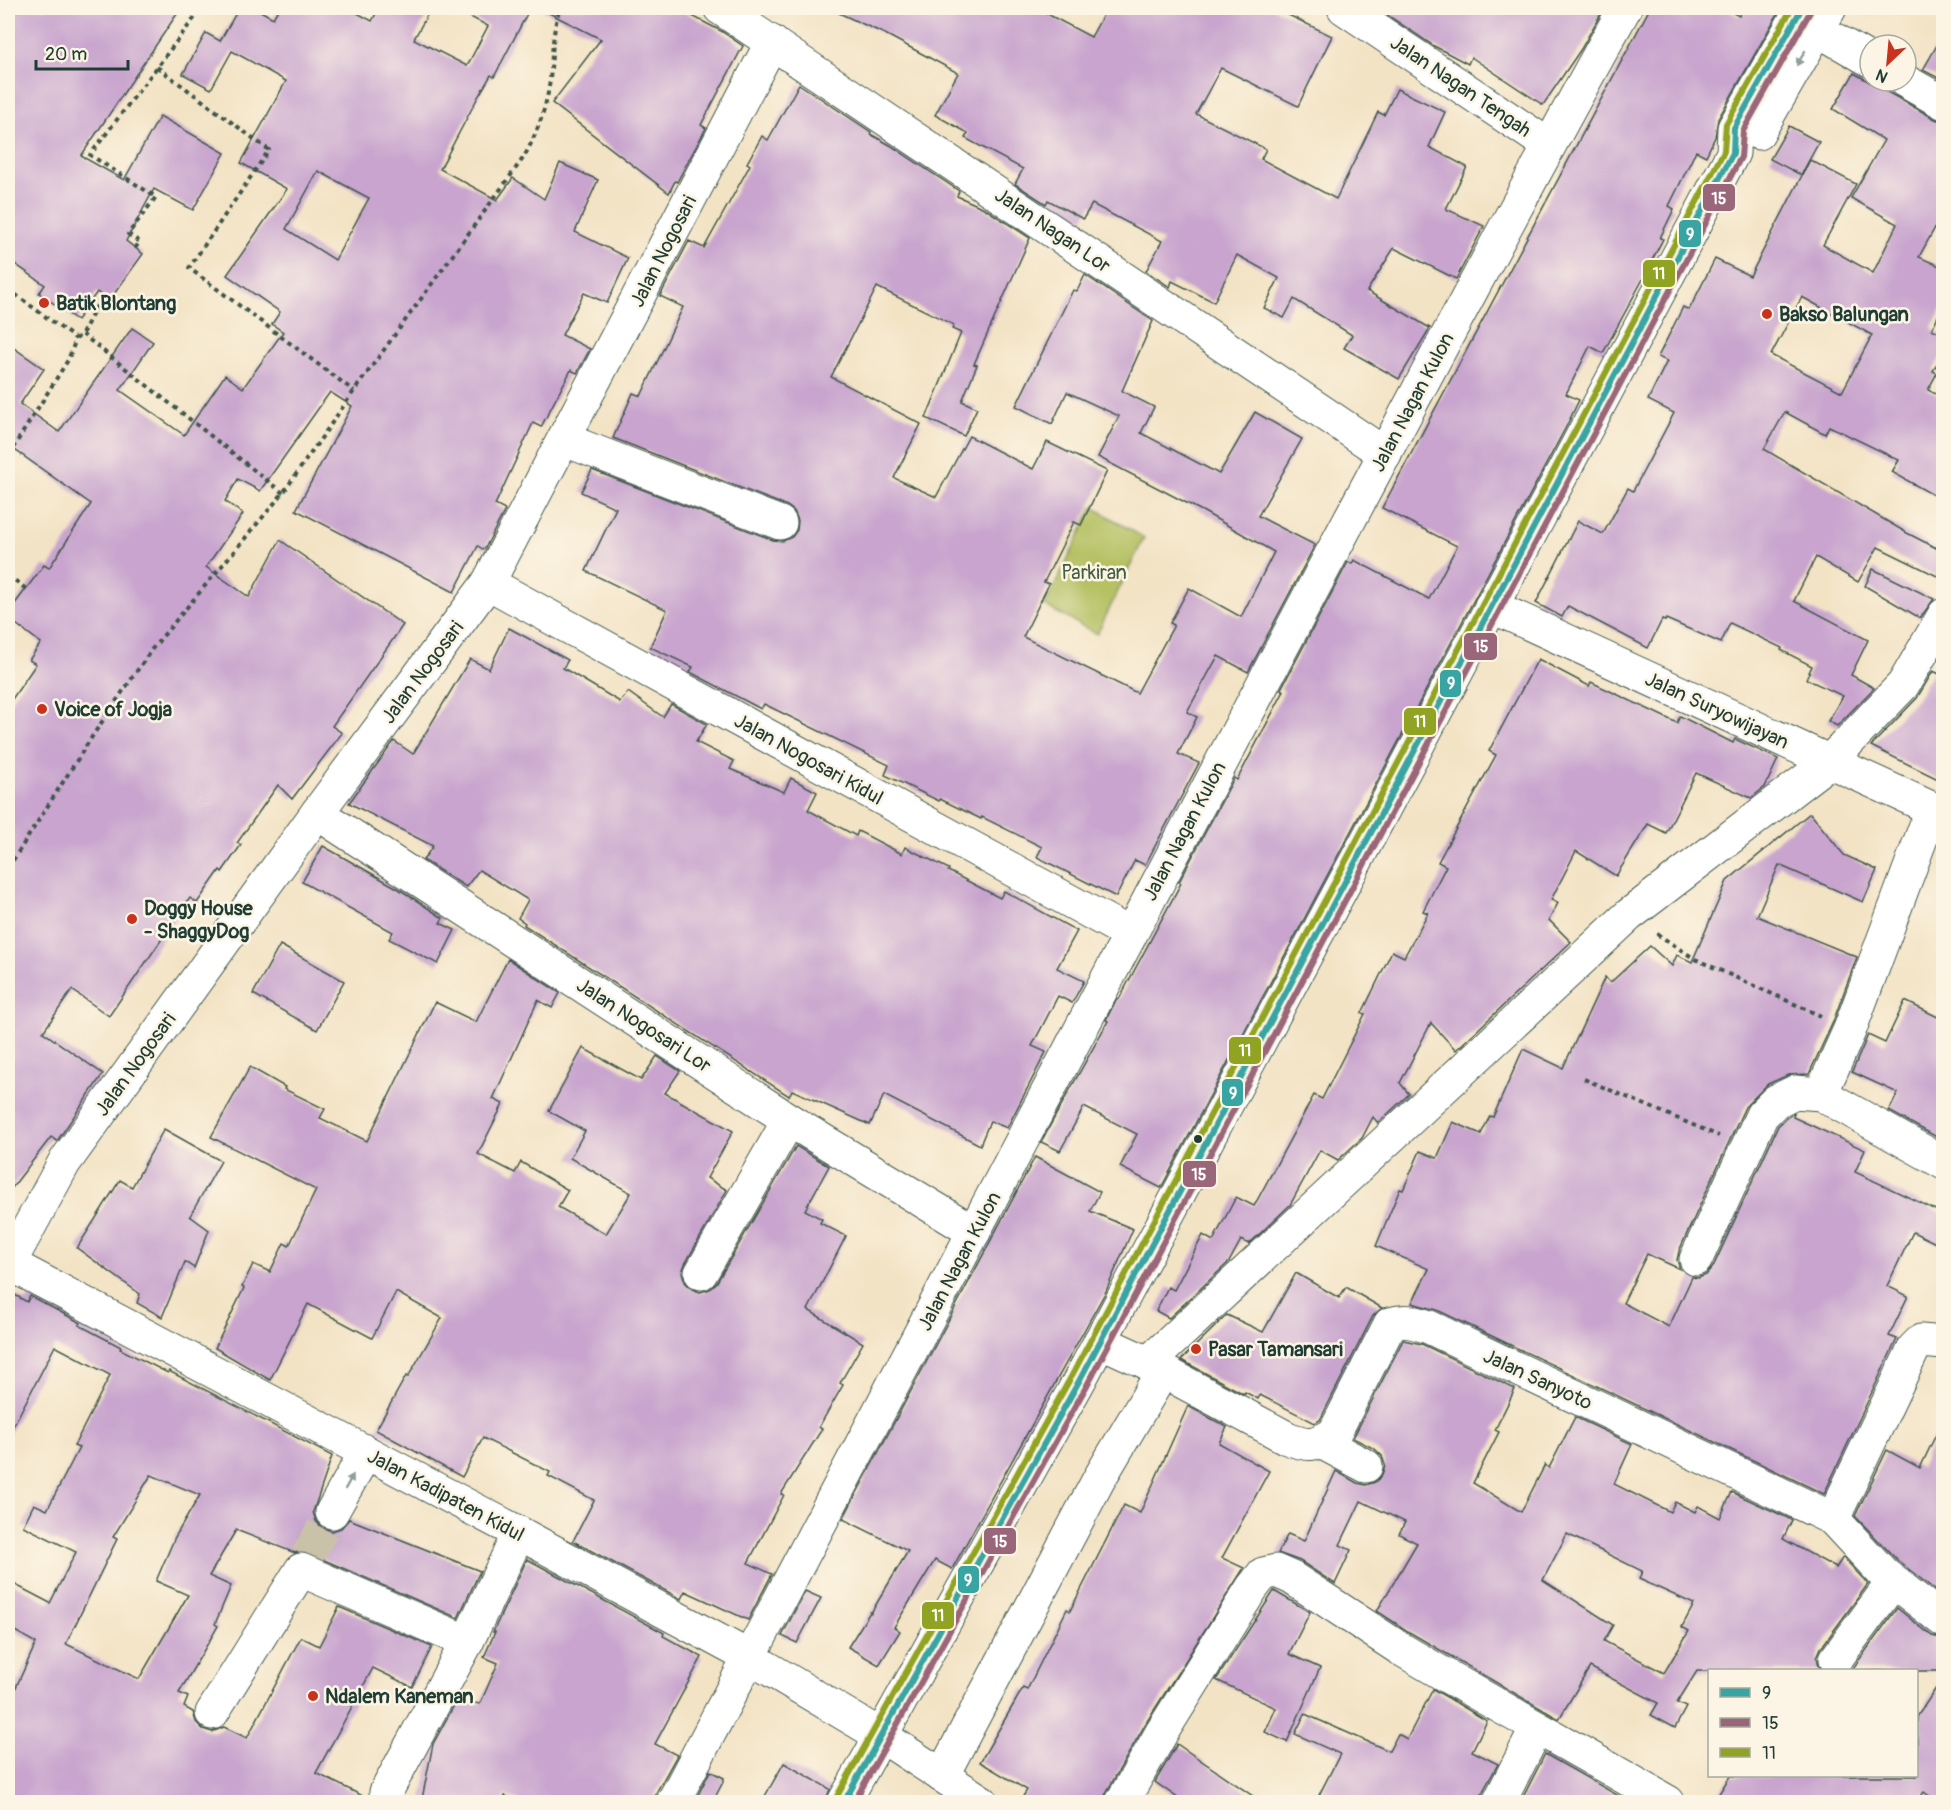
<svg xmlns="http://www.w3.org/2000/svg" width="1951" height="1810" font-family="Pangolin,sans-serif">
<style>
.green{fill:#b5c163;stroke:#6a7f4c;stroke-width:1.5}
.building{fill:#c8a4ce;fill-rule:evenodd}
.lines{fill:none;stroke-linecap:round;stroke-linejoin:round}
.minor-tunnel{stroke:#c9c2a8;stroke-width:33;stroke-dasharray:33 16;stroke-linecap:butt}
.minor-casing{stroke:#3f564a;stroke-width:35}
.major-casing{stroke:#3f564a;stroke-width:35}
.path{stroke:#3f564a;stroke-width:4;stroke-dasharray:4.5 4.5;stroke-linecap:butt}
.minor{stroke:#fff;stroke-width:33}
.major{stroke:#fff;stroke-width:33}
.bus-1-casing{stroke:#fcf5e5;stroke-width:10}
.bus-2-casing{stroke:#fcf5e5;stroke-width:10}
.bus-3-casing{stroke:#fcf5e5;stroke-width:10}
.bus-1{stroke:#39a5a3;stroke-width:6}
.bus-2{stroke:#99667a;stroke-width:6}
.bus-3{stroke:#90a322;stroke-width:6}
.oneway{fill:#8f9e9a}
.poi-dot{fill:#c8321e;stroke:#fcf5e5;stroke-width:2}
.bus-dot{fill:#1f3d34;stroke:#fcf5e5;stroke-width:2}
.labels{text-anchor:middle;stroke-width:5;stroke-linejoin:round;paint-order:stroke}
.street-label{font-size:20px;fill:#1f3d34;stroke:#fcf5e5}
.poi-label{font-size:20px;font-weight:bold;fill:#1f3d34;stroke:#fcf5e5;text-anchor:start}
.park-label{font-size:20px;fill:#445e40;stroke:#fcf5e5}
.line-badge{stroke:#fcf5e5;stroke-width:2}
.badge-label{font-size:16px;text-anchor:middle;font-weight:bold;fill:#fff}
</style>
<rect width="100%" height="100%" fill="#fcf5e5"/>
<filter id="ink" filterUnits="userSpaceOnUse"><feTurbulence type="fractalNoise" baseFrequency=".0167" numOctaves="2"/><feDisplacementMap in="SourceGraphic" scale="12" xChannelSelector="R" yChannelSelector="G"/><feConvolveMatrix kernelMatrix="1 2 1 2 8 2 1 2 1" color-interpolation-filters="sRGB"/></filter>
<filter id="wash" filterUnits="userSpaceOnUse"><feTurbulence type="fractalNoise" baseFrequency=".008" numOctaves="4" result="noise"/><feDisplacementMap in="SourceGraphic" scale="24" xChannelSelector="R" yChannelSelector="G"/><feGaussianBlur stdDeviation="1.35" result="paint"/><feColorMatrix in="noise" values="0 0 0 0 0 0 0 0 0 0 0 0 0 0 0 0 0 1.4 0 .05"/><feComposite in="paint" operator="in"/></filter>
<g filter="url(#wash)">
<rect width="100%" height="100%" fill="#f3e3c5"/>
<path class="green" d="M1093,507L1144,538L1097,634L1045,606Z"/>
<g id="blocks">
<g class="building">
<path d="M8,8H181L81,156L124,180L160,116L225,153L193,210L154,189L126,241L143,254L109,301L97,292L77,320L39,293L45,285L8,259Z"/>
<path d="M239,8H255L273,18L279,8H348L372,21L379,8H431L414,39L467,66L488,26L453,8H530L494,77L491,75L478,97L440,169L497,200L513,178L544,199L560,163L598,180L575,232L628,258L607,303L584,293L562,335L590,349L577,373L571,370L541,427L533,423L495,505L505,510L484,550L478,546L454,592L296,510L352,406L330,392L260,491L238,479L225,501L243,514L206,567L249,597L280,540L403,625L332,726L342,733L292,799L278,785L237,843L241,845L222,872L220,870L197,903L190,898L109,1016L72,990L43,1032L103,1074L57,1141L51,1137L8,1193V705L36,664L29,660L41,643L8,618V613L44,565L49,568L91,504L8,445V344L44,369L20,404L59,432L132,328L153,342L120,390L184,435L225,375L243,388L283,332L272,324L280,312L227,275L287,189L241,163L286,81L232,51L211,89L183,74L206,33L220,41ZM318,171L369,198L335,260L286,229Z"/>
<path d="M539,8H677L721,31L743,46L701,125L706,128L677,182L675,181L669,193L552,103L601,39Z"/>
<path d="M828,8H1036L1091,37L1107,8H1274L1332,36L1298,106L1221,68L1196,114L1266,149L1261,159L1336,199L1378,112L1384,115L1397,89L1445,112L1429,147L1467,167L1446,209L1484,226L1456,279L1394,248L1367,291L1430,328L1399,379L1344,348L1352,335L1294,299L1284,318L1264,308L1279,278L1237,255L1214,302L1172,281L1170,287L1146,271L1162,241L1092,204L1083,219L1048,200L1046,204L1015,184L1023,169L965,138L968,133L935,115L958,73L887,35Z"/>
<path d="M1377,8H1604L1581,49L1543,105L1471,57L1468,64L1434,46Z"/>
<path d="M1650,8H1723L1739,16L1743,8H1781L1718,119L1715,137L1706,156L1696,151L1669,206L1674,209L1660,238L1663,239L1649,266H1650L1603,353L1590,346L1566,394L1579,400L1567,425L1161,1188L1120,1167L1137,1134L1084,1107L1060,1151L1041,1142L1108,1021L1106,1020L1117,998L1119,999L1181,883L1179,882L1234,778L1237,780L1284,691L1281,689L1348,562L1352,564L1354,560L1429,599L1457,546L1382,508Z"/>
<path d="M1944,33V81L1923,70Z"/>
<path d="M1854,73L1935,119L1944,122V211L1919,257L1944,268V303L1932,329L1944,335V351L1933,371L1937,373L1928,390L1944,398V481L1935,496L1892,472L1899,460L1829,426L1825,434L1785,412L1764,449L1907,533L1944,552V562L1937,576L1878,547L1858,582L1816,557L1794,601L1868,640L1851,675L1874,688L1837,726L1828,721L1843,696L1806,679L1812,666L1781,650L1782,648L1730,623L1721,643L1666,619L1665,621L1662,620L1648,648L1568,606L1562,617L1536,603L1578,521L1603,534L1628,488L1633,491L1674,413L1648,400L1667,361L1658,357L1683,307L1689,310L1715,259L1750,276L1810,160L1856,184L1823,245L1873,273L1897,224L1851,198L1884,140L1833,109ZM1802,297L1872,335L1842,392L1771,355Z"/>
<path d="M799,84L871,132L870,134L890,145L959,191L957,196L984,208L1030,238L974,364L977,365L962,401L977,408L964,436L926,418L961,333L952,329L954,325L877,287L831,377L921,424L894,478L936,497L969,436L1033,469L1047,442L1107,471L1081,525L1074,522L1044,582L1049,584L1023,637L1137,693L1174,625L1170,623L1189,588L1241,617L1274,552L1204,512L1098,457L1119,416L1067,392L1052,424L1016,406L1073,290L1077,291L1085,275L1153,321L1122,391L1154,407L1141,433L1219,474L1255,412L1302,439L1258,516L1315,545L1248,672L1218,656L1187,712L1197,717L1178,754L1199,763L1145,865L1135,860L1116,897L1037,857L1042,847L982,817L981,819L940,799L939,801L885,775L889,765L764,704L761,709L690,672L693,667L650,647L667,610L586,571L616,508L581,492L592,470L773,540L783,541L792,537L797,530L798,520L794,511L787,506L613,438L633,393L641,396L683,307L660,296L689,241L704,248L750,165L747,163L762,136L768,140Z"/>
<path d="M1789,126L1819,142L1801,175L1770,159Z"/>
<path d="M1873,569L1934,599L1920,618L1865,586Z"/>
<path d="M509,628L568,660L563,668L620,702L628,692L663,717L671,704L707,724L696,742L734,761L730,769L784,792L791,778L817,792L808,810L856,836L858,831L902,854L905,847L949,869L948,871L1000,898L1004,891L1077,931L1057,968L1084,981L1072,1003L1058,996L1032,1046L1046,1052L1007,1128L990,1121L980,1145L884,1095L870,1125L792,1090L789,1096L524,925L525,923L518,918L528,900L479,870L466,887L423,860L433,846L349,803L394,741L413,754L470,659L489,669Z"/>
<path d="M1538,659L1589,686L1591,682L1677,723L1680,716L1733,743L1735,739L1778,759L1765,787L1751,798L1696,773L1666,833L1648,824L1616,876L1576,851L1551,900L1558,903L1549,920L1571,942L1456,1050L1431,1023L1400,1083L1409,1094L1378,1123L1373,1117L1362,1138L1338,1160L1320,1150L1290,1205L1249,1244L1241,1240L1229,1262L1169,1318L1156,1311L1168,1287L1174,1290L1203,1235L1213,1241L1236,1197L1254,1206L1314,1095L1322,1099L1365,1014L1362,1013L1392,951L1404,957L1428,913L1423,911L1446,866L1438,862L1496,755L1489,751Z"/>
<path d="M1933,671L1944,676V782L1871,746L1917,698Z"/>
<path d="M1810,813L1844,855L1877,870L1863,902L1779,865L1757,916L1857,957L1833,1022L1809,1074L1788,1075L1768,1084L1745,1107L1679,1251L1677,1260L1680,1269L1647,1254L1623,1303L1669,1327L1692,1277L1698,1278L1706,1275L1713,1267L1778,1126L1787,1117L1794,1113L1793,1117L1865,1150L1855,1172L1944,1214V1247L1913,1232L1887,1286L1908,1296L1889,1336L1897,1339L1824,1494L1437,1310L1412,1303L1429,1269L1376,1246L1400,1189L1403,1190L1420,1151L1437,1158L1453,1122L1481,1134L1490,1116L1493,1117L1523,1049L1563,1068L1605,977L1610,983L1650,946L1672,966L1677,955L1692,962L1727,881Z"/>
<path d="M323,846L399,889L443,918L440,923L455,930L438,964L389,939L393,932L302,882Z"/>
<path d="M280,945L344,981L317,1030L253,994Z"/>
<path d="M508,959L560,993L552,1008L538,1000L493,1099L503,1104L478,1154L515,1173L521,1162L568,1190L558,1207L606,1234L631,1193L570,1158L585,1131L549,1111L583,1048L641,1080L657,1056L680,1071L665,1093L733,1131L707,1178L727,1190L685,1264L682,1272L685,1282L692,1289L700,1292L710,1289L717,1282L796,1146L829,1166L805,1210L822,1219L820,1223L846,1236L808,1310L863,1343L840,1383L843,1385L819,1427L822,1429L781,1494L784,1495L748,1563L772,1574L748,1620L685,1591L681,1599L573,1541L594,1500L548,1476L550,1472L483,1438L462,1477L376,1430L406,1376L408,1377L442,1318L396,1292L372,1338L308,1304L270,1380L215,1348L244,1288L242,1287L253,1264L270,1272L284,1243L289,1246L316,1190L211,1137L250,1067L285,1087L284,1089L325,1109L320,1118L367,1141L435,1002L476,1022Z"/>
<path d="M1905,1001L1944,1020V1141L1889,1111L1898,1093L1852,1072L1868,1035L1885,1043Z"/>
<path d="M164,1129L221,1161L190,1216L209,1230L194,1268L185,1262L162,1317L137,1303L140,1294L77,1248L120,1180L132,1187Z"/>
<path d="M1035,1157L1100,1192L1090,1211L1133,1229L1106,1291L952,1569L935,1560L894,1627L900,1631L879,1665L848,1647L870,1612L871,1613L908,1551L843,1519Z"/>
<path d="M1296,1273L1339,1298L1346,1287L1382,1308L1373,1316L1320,1420L1315,1423L1260,1395L1258,1399L1245,1392L1244,1394L1181,1360L1227,1315L1263,1332Z"/>
<path d="M8,1291L27,1302L30,1296L81,1323L79,1325L121,1347L120,1349L168,1373L169,1371L332,1456L313,1512L316,1521L322,1528L332,1531L341,1528L349,1519L480,1571L458,1618L308,1553L300,1551L295,1553L236,1530L209,1576L231,1586L215,1624L218,1626L179,1693L188,1697L184,1707L193,1712L196,1722L203,1729L212,1732L224,1727L247,1738L301,1637L319,1646L339,1607L432,1647L412,1687L373,1668L316,1773L369,1799L371,1803H8V1705L36,1643L8,1627V1581L50,1603L76,1552L23,1526L34,1504L47,1510L79,1448L74,1446L110,1375L55,1346L8,1436ZM151,1475L200,1495L175,1537L156,1581L188,1595L139,1679L66,1644L117,1539L113,1537Z"/>
<path d="M1403,1340L1422,1344L1515,1389L1495,1430L1499,1432L1473,1483L1521,1512L1545,1465L1549,1468L1575,1417L1632,1444L1614,1484L1670,1512L1675,1502L1695,1512L1698,1506L1720,1518L1732,1492L1792,1520L1783,1539L1836,1568L1843,1557L1868,1584L1821,1648L1817,1657L1819,1666L1822,1671H1697L1677,1703L1686,1707L1675,1728L1651,1715L1658,1703L1590,1667L1559,1719L1409,1632L1377,1611L1417,1543L1399,1534L1405,1522L1361,1501L1340,1545L1351,1550L1335,1584L1300,1561L1278,1553L1288,1534L1304,1541L1336,1471L1357,1483L1366,1485L1375,1482L1382,1475L1385,1465L1382,1456L1375,1449L1353,1438ZM1567,1534L1642,1571L1639,1579L1694,1604L1682,1627L1689,1631L1664,1673L1604,1641L1613,1625L1543,1580Z"/>
<path d="M1188,1406L1227,1427L1219,1443L1269,1471L1222,1558L1244,1568L1146,1723L1106,1793L1103,1803H1019L1027,1790L980,1762L1023,1688L1027,1690L1067,1609L1070,1611L1124,1505L1140,1513Z"/>
<path d="M1944,1418V1597L1897,1560L1855,1516L1887,1450L1920,1468Z"/>
<path d="M527,1559L664,1633L663,1636L702,1657L655,1744L677,1755L656,1793L654,1803H527L505,1796L504,1803H442L422,1799L433,1744L457,1700L480,1704L498,1663L484,1657L495,1632H493Z"/>
<path d="M805,1591L821,1598L797,1643L782,1636Z"/>
<path d="M1274,1591L1310,1612L1289,1654L1320,1668L1287,1742L1265,1732L1276,1708L1216,1680Z"/>
<path d="M1897,1608L1932,1636L1944,1639V1671H1851Z"/>
<path d="M1944,1676V1803H1939L1924,1792L1916,1803H1713L1730,1776H1917V1717Z"/>
<path d="M1433,1689L1487,1721L1472,1751L1498,1764L1482,1793L1480,1803H1315L1340,1754L1295,1734L1305,1714L1389,1751L1398,1734L1407,1739Z"/>
<path d="M1177,1744L1263,1803H1185L1155,1782Z"/>
<path d="M1545,1754L1631,1803H1520Z"/>
<path d="M784,1763L830,1789L825,1803H761Z"/>
<path d="M710,1771L724,1778L723,1782L712,1803H694Z"/>
</g>
</g>
</g>
<g filter="url(#ink)">
<use href="#blocks" fill-opacity="0" stroke="#3f564a" stroke-width="1.5"/>
<g class="lines">
<path class="minor-tunnel" d="M307,1557L332,1512"/>
<g class="minor-casing">
<g id="minor">
<path d="M720,8L1385,454"/>
<path d="M1344,8L1548,145"/>
<path d="M1818,30L1870,60"/>
<path d="M1905,81L1944,103"/>
<path d="M565,440L780,523"/>
<path d="M488,583L1130,934"/>
<path d="M1491,606L1944,814"/>
<path d="M317,813L789,1120L974,1232"/>
<path d="M1821,1094L1850,1029L1932,809"/>
<path d="M1696,1259L1762,1115L1776,1101L1795,1092L1821,1094L1944,1163"/>
<path d="M8,1263L519,1533L749,1657L880,1735L982,1802"/>
<path d="M9,1264L64,1163L317,813L488,583L772,42"/>
<path d="M701,1273L789,1120"/>
<path d="M1100,1341L1148,1363L1287,1438C1308,1446 1314,1446 1334,1434L1390,1324C1404,1319 1414,1322 1429,1327L1833,1519L1884,1574L1944,1621"/>
<path d="M1148,1363L1629,915L1829,762L1903,685L1944,615"/>
<path d="M1321,1442L1366,1466"/>
<path d="M332,1512L366,1452"/>
<path d="M1833,1519L1914,1348L1921,1341L1944,1343"/>
<path d="M1836,1659L1893,1582"/>
<path d="M212,1713L301,1570L467,1642"/>
<path d="M942,1776L1099,1479L1163,1371"/>
<path d="M386,1792L467,1642L519,1533"/>
<path d="M673,1802C887,1396 1100,989 1316,583C1418,391 1519,198 1625,8"/>
<path d="M1122,1802L1162,1732L1252,1588L1263,1574L1276,1571L1292,1578L1399,1648L1450,1678L1668,1802"/>
<path d="M1499,1802L1537,1728"/>
</g>
</g>
<g class="major-casing">
<g id="major">
<path d="M1758,133L1830,8"/>
<path d="M844,1802L1078,1383L1733,153L1734,128L1802,8"/>
</g>
</g>
<g class="path">
<path d="M157,67L269,150L189,268L354,391"/>
<path d="M135,248L140,242L128,234L156,197L90,155L202,8"/>
<path d="M8,289L76,339"/>
<path d="M82,334L283,493"/>
<path d="M8,456L68,360L76,339L82,334L102,296"/>
<path d="M8,575L26,589"/>
<path d="M8,868L95,732L152,649L283,493L354,391L524,157C536,135 545,112 549,87C553,60 551,33 560,8"/>
<path d="M1657,934L1695,959L1821,1016"/>
<path d="M1584,1079L1719,1136"/>
</g>
<use href="#minor" class="minor"/>
<use href="#major" class="major"/>
<g class="bus-1-casing">
<path id="bus-1" d="M844,1802L1078,1383L1733,153L1734,128L1802,8"/>
</g>
<g class="bus-2-casing">
<path id="bus-2" d="M854,1802L1086,1387L1741,157L1743,131L1810,12"/>
</g>
<g class="bus-3-casing">
<path id="bus-3" d="M836,1798L1070,1379L1724,151L1726,124L1792,8"/>
</g>
<use href="#bus-1" class="bus-1"/>
<use href="#bus-2" class="bus-2"/>
<use href="#bus-3" class="bus-3"/>
</g>
<defs><path id="oneway-solid" d="M-6-.8H1V-3.2L6.5 0L1 3.2V.8H-6Z" transform="scale(1.5)"/></defs>
<g class="oneway">
<use href="#oneway-solid" transform="translate(1801 58) rotate(120)"/>
<use href="#oneway-solid" transform="translate(349 1482) rotate(-61)"/>
</g>
</g>
<g class="poi-dot">
<circle cx="44" cy="303" r="6"/>
<circle cx="1767" cy="314" r="6"/>
<circle cx="42" cy="709" r="6"/>
<circle cx="132" cy="919" r="6"/>
<circle cx="1196" cy="1349" r="6"/>
<circle cx="313" cy="1696" r="6"/>
</g>
<circle class="bus-dot" cx="1198" cy="1139" r="5"/>
<g class="labels">
<g class="street-label">
<text transform="translate(1461 86) rotate(34)" y="7">Jalan Nagan Tengah</text>
<text transform="translate(1053 230) rotate(34)" y="7">Jalan Nagan Lor</text>
<text transform="translate(663 251) rotate(-63)" y="7">Jalan Nogosari</text>
<text transform="translate(1412 402) rotate(-62)" y="7">Jalan Nagan Kulon</text>
<text transform="translate(422 672) rotate(-53)" y="7">Jalan Nogosari</text>
<text transform="translate(1717 710) rotate(25)" y="7">Jalan Suryowijayan</text>
<text transform="translate(809 759) rotate(29)" y="7">Jalan Nogosari Kidul</text>
<text transform="translate(1184 831) rotate(-62)" y="7">Jalan Nagan Kulon</text>
<text transform="translate(644 1025) rotate(33)" y="7">Jalan Nogosari Lor</text>
<text transform="translate(135 1064) rotate(-54)" y="7">Jalan Nogosari</text>
<text transform="translate(959 1261) rotate(-62)" y="7">Jalan Nagan Kulon</text>
<text transform="translate(1538 1379) rotate(25)" y="7">Jalan Sanyoto</text>
<text transform="translate(446 1495) rotate(28)" y="7">Jalan Kadipaten Kidul</text>
</g>
<g class="poi-label">
<text x="56" y="310">Batik Blontang</text>
<text x="1779" y="321">Bakso Balungan</text>
<text x="54" y="716">Voice of Jogja</text>
<text x="144" y="915">Doggy House<tspan x="144" dy="23">- ShaggyDog</tspan></text>
<text x="1208" y="1356">Pasar Tamansari</text>
<text x="325" y="1703">Ndalem Kaneman</text>
</g>
<g class="park-label">
<text x="1094" y="579">Parkiran</text>
</g>
</g>
<g class="line-badge">
<rect x="1702" y="183" width="34" height="29" rx="6" fill="#99667a"/>
<rect x="1678" y="219" width="24" height="29" rx="6" fill="#39a5a3"/>
<rect x="1642" y="259" width="34" height="29" rx="6" fill="#90a322"/>
<rect x="1463" y="632" width="35" height="29" rx="6" fill="#99667a"/>
<rect x="1439" y="669" width="23" height="29" rx="6" fill="#39a5a3"/>
<rect x="1403" y="707" width="34" height="29" rx="6" fill="#90a322"/>
<rect x="1228" y="1036" width="34" height="29" rx="6" fill="#90a322"/>
<rect x="1221" y="1078" width="23" height="29" rx="6" fill="#39a5a3"/>
<rect x="1182" y="1160" width="35" height="28" rx="6" fill="#99667a"/>
<rect x="983" y="1527" width="34" height="28" rx="6" fill="#99667a"/>
<rect x="957" y="1565" width="23" height="29" rx="6" fill="#39a5a3"/>
<rect x="921" y="1601" width="34" height="29" rx="6" fill="#90a322"/>
</g>
<g class="badge-label">
<text x="1719" y="204">15</text>
<text x="1690" y="240">9</text>
<text x="1659" y="279">11</text>
<text x="1481" y="652">15</text>
<text x="1451" y="689">9</text>
<text x="1420" y="727">11</text>
<text x="1245" y="1056">11</text>
<text x="1233" y="1099">9</text>
<text x="1199" y="1180">15</text>
<text x="1000" y="1547">15</text>
<text x="968" y="1586">9</text>
<text x="938" y="1621">11</text>
</g>
<rect width="1951" height="1810" fill="none" stroke="#fcf5e5" stroke-width="30"/>
<rect x="1708" y="1669" width="210" height="108" fill="#fcf5e5" stroke="#a4ab9e" stroke-width="1.5"/>
<rect x="1720" y="1688" width="30" height="9" fill="#39a5a3" stroke="#a4ab9e" stroke-width="1.5"/>
<text x="1762" y="1699" font-size="18" fill="#1f3d34">9</text>
<rect x="1720" y="1718" width="30" height="9" fill="#99667a" stroke="#a4ab9e" stroke-width="1.5"/>
<text x="1762" y="1729" font-size="18" fill="#1f3d34">15</text>
<rect x="1720" y="1748" width="30" height="9" fill="#90a322" stroke="#a4ab9e" stroke-width="1.5"/>
<text x="1762" y="1759" font-size="18" fill="#1f3d34">11</text>
<g transform="translate(1888 63) rotate(206)"><circle r="28" fill="#fcf5e5" stroke="#a4ab9e" stroke-width="1.5"/>
<path d="M0-4.5L10 22L0 15L-10 22Z" fill="#c8321e"/>
<text y="-9" font-size="16" font-weight="bold" text-anchor="middle" fill="#1f3d34">N</text>
</g>
<path d="M36 60v9h92v-9" fill="none" stroke="#1f3d34" stroke-width="3"/>
<text x="45" y="60" font-size="18" fill="#1f3d34" stroke="#fcf5e5" stroke-width="4.5" paint-order="stroke">20 m</text>
</svg>
